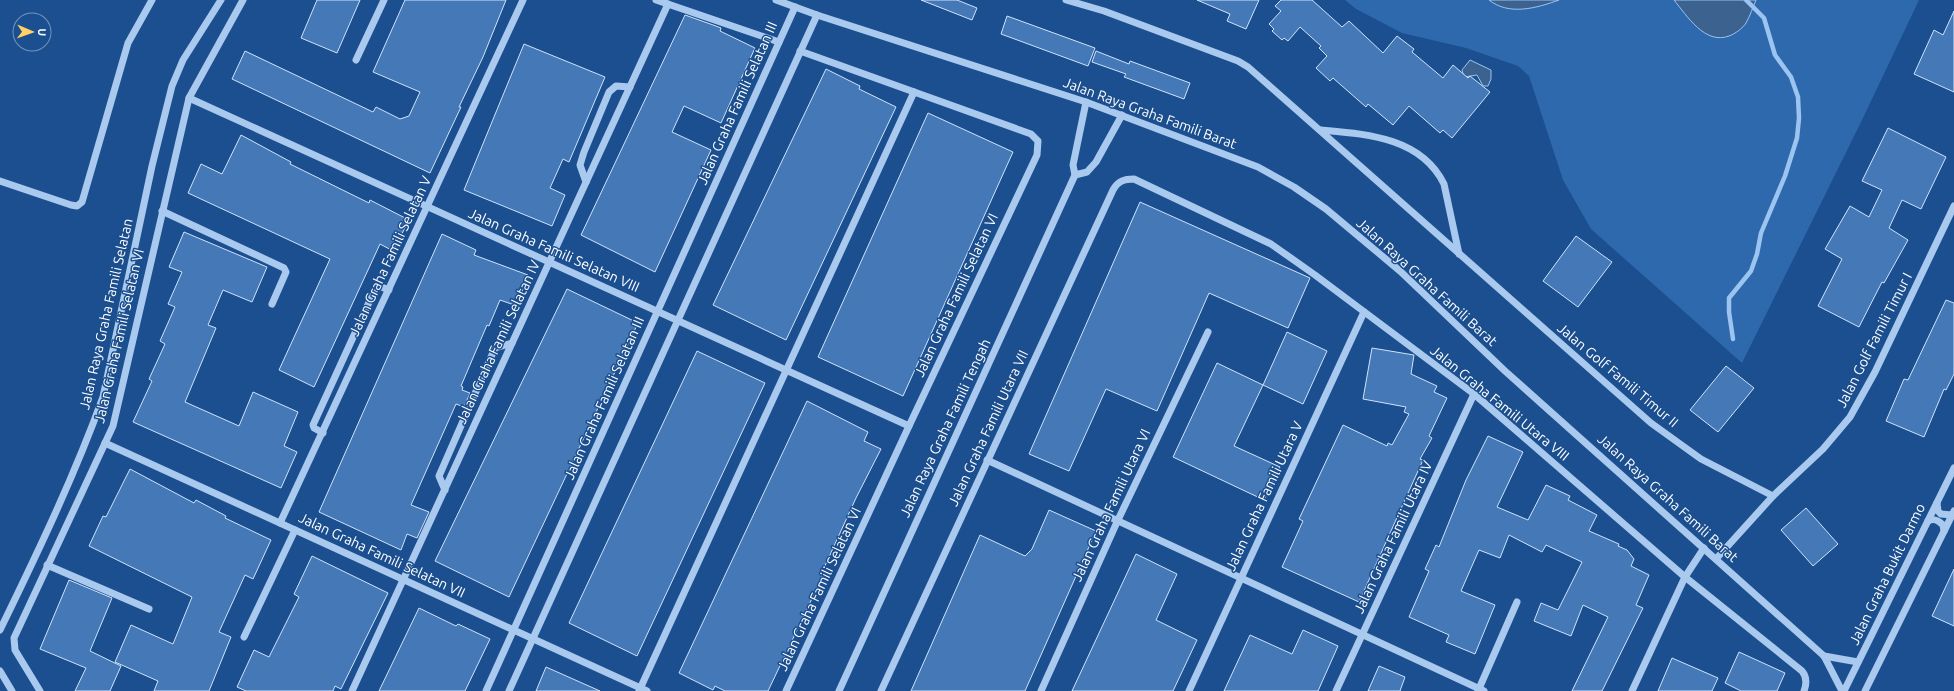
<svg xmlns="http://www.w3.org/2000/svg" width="1954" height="691" font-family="Ubuntu,sans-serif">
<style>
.green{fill:#2e69ad}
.water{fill:#3c6290;stroke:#9cc4f0}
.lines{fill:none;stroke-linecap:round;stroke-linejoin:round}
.stream{stroke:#9cc4f0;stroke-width:4.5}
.building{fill:#4478b7;stroke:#cfe3fa}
.minor{stroke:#a9c9ee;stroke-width:7}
.labels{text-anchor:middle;stroke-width:3;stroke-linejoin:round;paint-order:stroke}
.street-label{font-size:14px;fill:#fff;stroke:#1b4f8f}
</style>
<rect width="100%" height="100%" fill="#1b4f8f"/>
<path class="green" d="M1345,0H1919L1863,118L1742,363L1591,229L1563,180L1529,76L1518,66L1466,48L1402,33L1356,9Z"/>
<g class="water">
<path d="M1489,0H1559C1537,8 1509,16 1489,0Z"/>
<path d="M1674,0H1756C1753,7 1750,16 1746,23C1743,28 1735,34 1729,36C1705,45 1687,16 1674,0Z"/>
<path d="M1470,60L1491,70V79L1488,86H1483L1477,75L1464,77L1462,70Z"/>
</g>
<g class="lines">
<path class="stream" d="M1733,339L1729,312V298L1751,271L1757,254L1761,233L1785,176L1797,138L1799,118L1798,97L1791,77L1775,55L1764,18L1746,0"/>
</g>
<g class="building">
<path d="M317,0H360L337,53L301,38Z"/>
<path d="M405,0H506L483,57L459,107H461L430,173L232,79L245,51L373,112L376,107L400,119L409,116L420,92L373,72Z"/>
<path d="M921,0H957L977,8L972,20Z"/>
<path d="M1197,0H1259L1246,29L1227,21L1230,14Z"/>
<path d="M1281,0H1312L1342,27L1349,21L1383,53L1397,36L1414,49L1412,52L1443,78L1453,65L1468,78L1470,76L1490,92L1452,138L1443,130L1440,133L1409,106L1393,125L1368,104L1366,107L1333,78L1330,81L1316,68L1327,56L1319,48L1321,46L1300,27L1288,41L1284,38L1282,40L1272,31L1274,29L1269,24L1281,11L1275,6Z"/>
<path d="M1954,11V92L1914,74L1934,30L1943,35Z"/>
<path d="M685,15L716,26L721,28L720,31L755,48L721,123L684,106L672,132L711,150L655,272L581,235Z"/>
<path d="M1007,16L1095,48L1088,66L1001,34Z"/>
<path d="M524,44L605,77L569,162L563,159L550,188L565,195L552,226L464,190Z"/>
<path d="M1096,51L1129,64L1130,61L1190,83L1184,99L1124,77L1126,74L1092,62Z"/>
<path d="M826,69L860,86L859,89L896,107L786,340L713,305Z"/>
<path d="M928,113L1013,152L903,396L818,357Z"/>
<path d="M1888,128L1946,157L1921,209L1902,200L1889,228L1908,240L1884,283L1882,282L1859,327L1818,306L1842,259L1825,249L1850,206L1869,217L1882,190L1862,181Z"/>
<path d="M241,135L291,162L290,164L369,203L370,200L409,220L393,251L380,244L314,387L279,370L330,259L188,193L201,164L222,174Z"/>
<path d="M1140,202L1310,278L1288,328L1209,293L1157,411L1106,389L1069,471L1029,454Z"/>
<path d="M184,232L267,267L252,302L223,290L208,325L216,328L185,402L239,426L253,392L298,412L284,446L297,452L281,488L133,422L152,381L149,379L165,344L160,341L175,307L168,304L182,272L169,267Z"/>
<path d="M442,234L476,250L474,255L528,275L517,306L500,300L489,326L487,325L461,386L463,387L462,390L470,393L464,407L456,404L411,505L429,512L417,538L407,534L401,550L319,512Z"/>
<path d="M1576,236L1612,262L1578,307L1543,281Z"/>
<path d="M567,289L638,323L509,597L435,561Z"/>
<path d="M1946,300L1954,303V374L1946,390L1944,389L1924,437L1886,421L1904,379L1908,380Z"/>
<path d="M1287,332L1327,351L1303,404L1263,385Z"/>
<path d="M1372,348L1414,355L1411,374L1437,386L1434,392L1447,398L1429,436L1432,438L1420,459L1423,460L1359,602L1282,567L1303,521L1299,519L1343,425L1387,446L1388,443L1392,445L1409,414L1404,412L1406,407L1363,399Z"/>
<path d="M697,351L765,383L637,656L569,623Z"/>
<path d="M1217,363L1263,385L1234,446L1280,467L1264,500L1173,457Z"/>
<path d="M1726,366L1754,388L1718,432L1690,410Z"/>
<path d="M807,401L868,432L864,441L881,449L856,498L824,568H826L817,588L768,691H725L715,686L713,690L679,673Z"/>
<path d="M1488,436L1523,452L1497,507L1528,520L1546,485L1570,496L1568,500L1597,515L1589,531L1619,544L1618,546L1627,550L1634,559L1631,566L1649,575L1636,605L1643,608L1602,691H1572L1608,617L1583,605L1571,636L1534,621L1541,603L1558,610L1582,562L1546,545L1542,552L1509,535L1500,558L1479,550L1461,591L1495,605L1475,654L1446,642L1449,635L1409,617L1429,571L1425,569L1436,545L1439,547L1466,480Z"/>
<path d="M130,469L194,503L196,500L226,516L225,518L271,540L253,579L245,575L219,632L231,637L209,691H154L158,681L115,662L131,625L173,644L192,597L89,546L103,516L106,517Z"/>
<path d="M1806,508L1838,544L1813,566L1781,530Z"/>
<path d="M1049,510L1096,531L1025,691H911L980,535L1025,556L1032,549Z"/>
<path d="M1136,554L1177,574L1156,620L1197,640L1173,691H1072Z"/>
<path d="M312,556L388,593L341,689L335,686L333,691H246L237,687L254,650L269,657L299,597L294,594Z"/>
<path d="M1954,569V626L1932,616Z"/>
<path d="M69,580L112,598L90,651L121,666L110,691H75L86,668L40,649Z"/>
<path d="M419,608L456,626L458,624L490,639L465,691H379Z"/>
<path d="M1303,630L1338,646L1318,691H1224L1250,635L1292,654Z"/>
<path d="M1739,652L1785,673L1777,691H1741L1725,683Z"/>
<path d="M1672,658L1718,678L1712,691H1658Z"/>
<path d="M1379,666L1405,677L1400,691H1368Z"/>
<path d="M546,667L600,691H536Z"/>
</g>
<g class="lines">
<g class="minor">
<path d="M656,0L779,42"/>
<path d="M776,0L817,15L1086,102L1258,167L1294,187L1326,209L1400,271L1505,371L1824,656L1842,691"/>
<path d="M1066,0L1104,11L1238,61L1248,67L1651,423L1701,459L1773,496"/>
<path d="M356,60L384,0"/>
<path d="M189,98L909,426"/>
<path d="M1321,130C1366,134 1421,137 1444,184L1459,254"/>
<path d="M1075,175L1087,172L1096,162L1122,115"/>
<path d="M0,181L71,205L77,206L82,202L128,43L152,0"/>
<path d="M586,182L580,165L584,152L609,92L616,86L630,87"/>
<path d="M162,211L284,268L286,272L272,304"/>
<path d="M323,433L314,428L313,425L376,287L379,286L389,290"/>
<path d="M105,443L647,691"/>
<path d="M987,460L1484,691"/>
<path d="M445,490L439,476L495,348L512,343"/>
<path d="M1937,503L1938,511L1941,514L1952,515"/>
<path d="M1928,521C1934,518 1938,520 1943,525L1944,531"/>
<path d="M280,523L523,0"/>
<path d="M1716,559L1773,496L1823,449L1850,417L1875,372L1954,206"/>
<path d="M47,565L149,609"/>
<path d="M0,630C37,554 74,477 103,397L152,166L172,86L183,60L221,0"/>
<path d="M244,637L295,530"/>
<path d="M1824,656L1858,662"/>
<path d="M0,671L12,691"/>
<path d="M40,691L15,650L14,638L113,426L189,98L243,0"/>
<path d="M352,691L668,4"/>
<path d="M486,691L795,7"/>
<path d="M509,691L817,15"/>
<path d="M639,691L914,92"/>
<path d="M786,691L909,426L1037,155L1038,141L1031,134L800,51"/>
<path d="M839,691L1075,175L1073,165L1086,102"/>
<path d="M881,691L1113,190C1118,181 1124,179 1134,179L1271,244L1315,275L1474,394L1685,577L1802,671C1807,677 1807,683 1804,691"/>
<path d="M1041,691L1117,522L1208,332"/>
<path d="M1189,691L1364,312"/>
<path d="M1336,691L1474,394"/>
<path d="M1478,691L1517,602"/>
<path d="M1632,691L1685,577L1704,548"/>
<path d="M1844,691L1954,468"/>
<path d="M1865,691L1954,511"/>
</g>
</g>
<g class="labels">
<g class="street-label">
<text transform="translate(737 103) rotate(-66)" y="5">Jalan Graha Famili Selatan III</text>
<text transform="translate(1150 113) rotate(20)" y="5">Jalan Raya Graha Famili Barat</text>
<text transform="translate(554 250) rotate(24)" y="5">Jalan Graha Famili Selatan VIII</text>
<text transform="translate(390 256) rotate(-65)" y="5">Jalan Graha Famili Selatan V</text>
<text transform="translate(1427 282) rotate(42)" y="5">Jalan Raya Graha Famili Barat</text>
<text transform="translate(956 295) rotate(-65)" y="5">Jalan Graha Famili Selatan VI</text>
<text transform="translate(106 314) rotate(-77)" y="5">Jalan Raya Graha Famili Selatan</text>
<text transform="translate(119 336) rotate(-77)" y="5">Jalan Graha Famili Selatan VI</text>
<text transform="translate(1874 340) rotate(-63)" y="5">Jalan Golf Famili Timur I</text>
<text transform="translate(498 342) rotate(-65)" y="5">Jalan Graha Famili Selatan IV</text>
<text transform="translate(1618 375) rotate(40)" y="5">Jalan Golf Famili Timur II</text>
<text transform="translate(604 398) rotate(-66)" y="5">Jalan Graha Famili Selatan III</text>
<text transform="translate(1500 403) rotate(39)" y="5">Jalan Graha Famili Utara VIII</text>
<text transform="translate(945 428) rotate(-65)" y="5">Jalan Raya Graha Famili Tengah</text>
<text transform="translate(988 428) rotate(-65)" y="5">Jalan Graha Famili Utara VII</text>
<text transform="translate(1264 496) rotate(-65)" y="5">Jalan Graha Famili Utara V</text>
<text transform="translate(1668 498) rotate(42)" y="5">Jalan Raya Graha Famili Barat</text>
<text transform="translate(1111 505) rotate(-65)" y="5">Jalan Graha Famili Utara VI</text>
<text transform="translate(1393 537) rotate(-65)" y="5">Jalan Graha Famili Utara IV</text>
<text transform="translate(382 555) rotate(25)" y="5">Jalan Graha Famili Selatan VII</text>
<text transform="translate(1887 574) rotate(-64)" y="5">Jalan Graha Bukit Darmo</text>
<text transform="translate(819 589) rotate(-65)" y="5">Jalan Graha Famili Selatan VI</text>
</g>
</g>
<g transform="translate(32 32) rotate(92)"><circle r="19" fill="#1b4f8f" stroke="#7695bc"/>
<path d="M0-3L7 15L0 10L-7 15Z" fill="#ffd166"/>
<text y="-6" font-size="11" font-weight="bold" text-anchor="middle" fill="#ffffff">U</text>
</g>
</svg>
